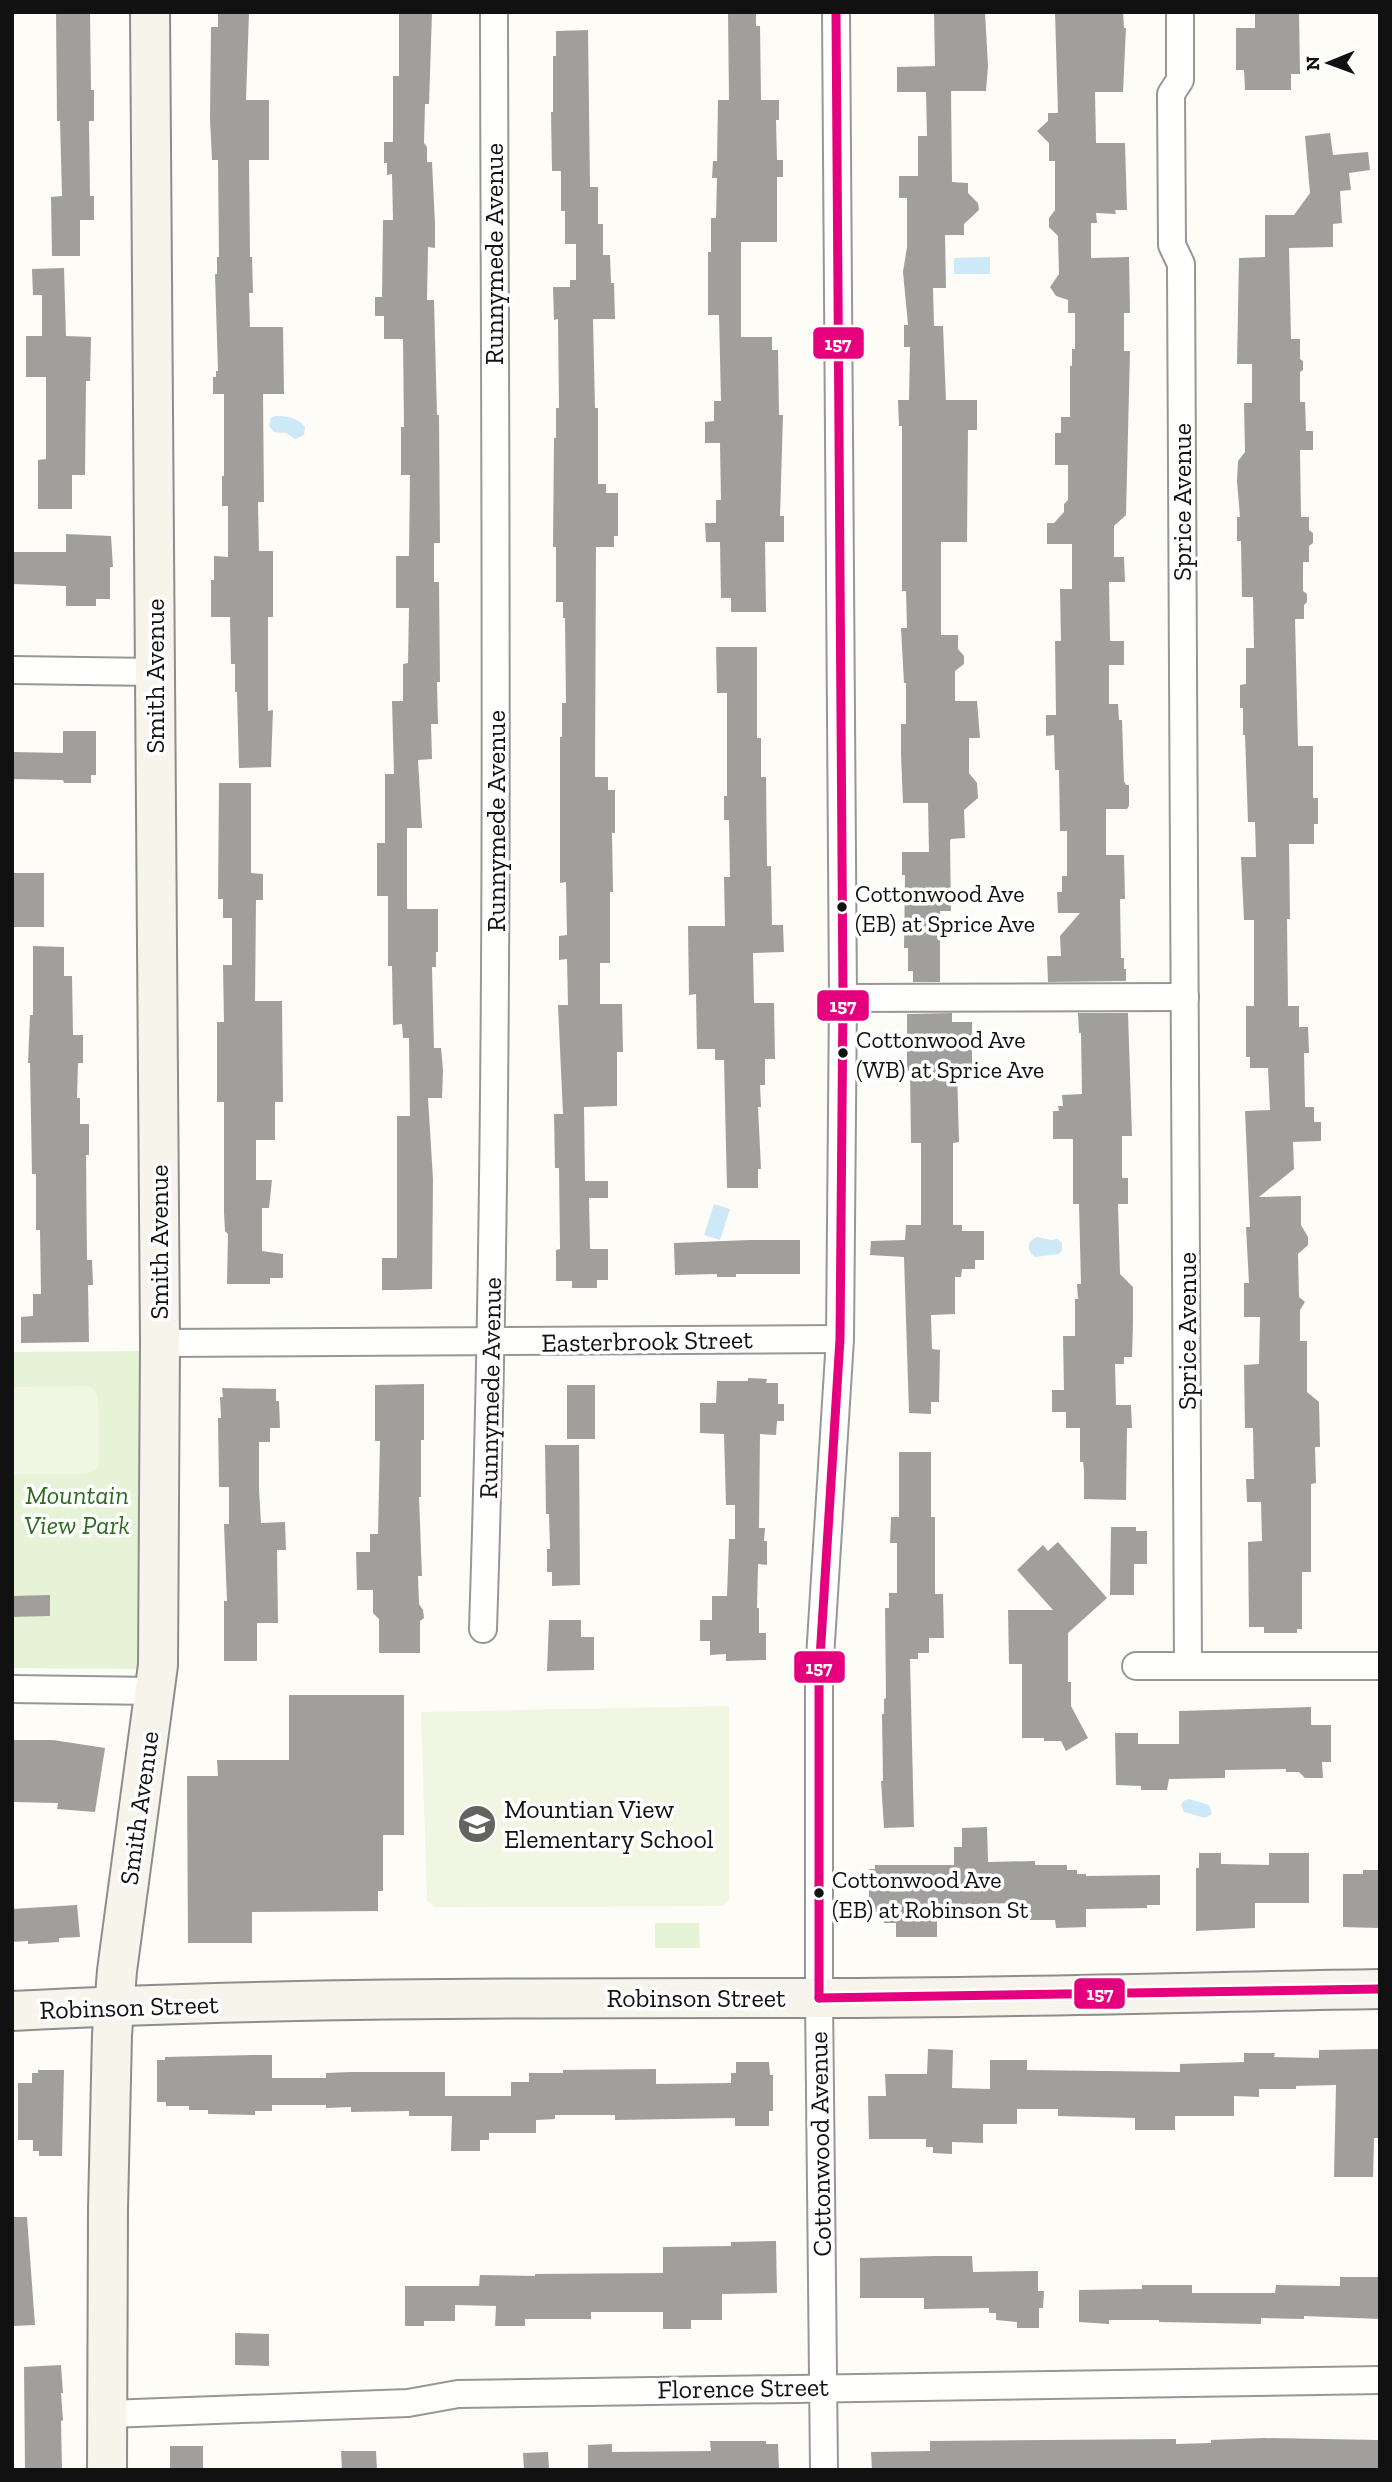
<svg xmlns="http://www.w3.org/2000/svg" width="1392" height="2482" font-family="'Zilla Slab',serif">
<style>
.green{fill:#e7f3d7}
.pitch{fill:#f0f6e1}
.water{fill:#cde8f7}
.building{fill:#a19f9c}
.lines{fill:none;stroke-linecap:round;stroke-linejoin:round}
.street-casing{stroke:#979795;stroke-width:30}
.secondary-casing{stroke:#8e8d8b;stroke-width:42}
.street{stroke:#fffffe;stroke-width:26}
.secondary{stroke:#f6f4eb;stroke-width:38}
.bus-1-casing{stroke:#fff;stroke-width:14}
.bus-1{stroke:#e5007d;stroke-width:9}
.bus-dot{fill:#111;stroke:#fff;stroke-width:2.5}
.labels{text-anchor:middle;stroke-width:7;stroke-linejoin:round;paint-order:stroke}
.bus-label{font-size:24px;fill:#111;stroke:#fff;text-anchor:start}
.street-label{font-size:26px;fill:#111;stroke:#fff}
.park-label{font-size:26px;font-style:italic;fill:#2f6b1f;stroke:#fff}
.poi-label{font-size:26px;fill:#111;stroke:#fff;text-anchor:start}
.line-badge{stroke:#fff;stroke-width:2.5}
.badge-label{font-size:19px;text-anchor:middle;font-weight:bold;fill:#fff}
</style>
<rect width="100%" height="100%" fill="#fdfcf7"/>
<g class="green">
<path d="M142,1351V1669L12,1668V1352Z"/>
<path d="M655,1923H699L700,1948H655Z"/>
</g>
<g class="pitch">
<path d="M88,1386L95,1391L98,1397L99,1464L96,1470L86,1474H12V1387Z"/>
<path d="M729,1706V1899L723,1906L434,1907L427,1900L421,1712Z"/>
</g>
<g class="water">
<path d="M990,257V274H954V258Z"/>
<path d="M275,416C287,416 297,417 305,427L304,435L295,439L286,433L274,432L269,426L271,418Z"/>
<path d="M714,1204L730,1209L720,1240L704,1235Z"/>
<path d="M1037,1237L1051,1240L1057,1239L1062,1243V1251L1059,1254L1035,1257C1026,1250 1027,1241 1037,1237Z"/>
<path d="M1189,1799L1209,1805L1212,1814L1205,1818L1184,1812L1181,1805L1183,1801Z"/>
</g>
<g class="building">
<path d="M56,12H90L91,90H94V121H89L90,196H94V220H80V256H52L51,197L62,196L60,121H57Z"/>
<path d="M218,12H249L246,100H269V160H249L250,257H252L253,293H249L250,327H283L284,394H263L264,502H258L259,551H273V617H268V711L273,710L271,767L239,768L237,692H235V664H231L230,617H211V580H214V556L228,557V506H222V476H224V394H213V377H216V371H218L215,274H217V257H219L218,160H212L210,119L211,27H218Z"/>
<path d="M399,12H432L429,104H425L424,143L427,147V162H432L435,224V248L428,247L427,300H434L437,415H439L440,543H434V582H439L440,682H437L438,724H431L432,759L418,760L422,828H407V909H438V952H436V967H432L434,1048H441L443,1070L442,1098H428L433,1179L432,1289L400,1290H382V1258H397V1116H410L409,1038H403L402,1024L393,1025L392,966H388V896H377V843H385V774H394L392,701H403V664L408,663L409,608H396V556H409L410,475H401V427H404L403,339H384V316H375V297H382L383,220H393L392,174L387,175V163H384V142H393V76H399Z"/>
<path d="M728,12H756V26H760L761,100H779V120H776L777,160H783V177H777V242H741V337H772V350H778L779,415H783L780,516H784V542H765L766,612H731V598H721L720,542H706L705,523H716V500H721L720,443H705V422L714,421V401H721L719,315H708V252H711V218H716L717,178H712L713,161H717L718,100H729Z"/>
<path d="M934,12H985L988,66L986,91H951L952,182L968,183V193L978,203L979,210L964,224V235H945L946,288H933L934,326H943L946,400H977V430H968L967,542H941V635H958V649L964,656V664L955,671V701H977L980,738H969V773L977,783L978,798L964,810L965,838L951,839L950,841L951,911H940V982H913V971H908V948H904L905,875H902V852H929L928,803H903L901,755V724H906V683H904L901,628H907L906,591H902V426H899L898,400H909L910,347H904V325H908L903,272L907,247V198H899V176H918V136H927L926,92H897V67L935,66Z"/>
<path d="M1055,12H1123L1124,28H1126L1123,92H1095L1096,143H1125L1127,210H1115L1116,214L1096,213L1097,223H1091V258L1129,257L1130,313H1124V351H1130L1126,515L1114,526V557H1124L1125,582H1109L1110,641H1124V665H1109V704H1118L1119,720H1122L1124,781L1126,785H1129V806L1127,809H1106V855H1124L1125,899H1120L1121,958H1124V969H1126V981L1048,982L1047,956H1061L1060,936L1080,913H1058L1057,892H1062V876H1067V831H1060L1059,770H1055L1054,735L1046,736V715H1056L1055,641H1061L1060,589H1072V544H1047V523H1054L1064,512V504L1068,500V465H1055V433H1061V417H1070V366H1072V349H1075V313H1068V300L1056,296L1050,287L1059,274L1058,236L1049,227V218L1055,210V161H1049V143L1037,131L1048,121V113H1058Z"/>
<path d="M1255,12H1299L1300,74H1291V90H1245L1244,70H1236V28H1255Z"/>
<path d="M588,30L590,187H598V224H603V255H610L611,283H614L615,319H593L595,408H598V484H606V493H618V536H614V547H596L595,777H608V790H615V833H612L613,892H610V963H600V1004H622L623,1052H617V1106L584,1107L585,1181H608V1198H589L590,1249H608V1280H597V1288H572V1281H556V1250L560,1249L559,1168H555L554,1114H563L558,1005H568L567,959L559,960V936L567,935L566,882L560,883V737H562V703H566L565,618H563V602H556V547H553L554,438H556V408H559L558,319L554,320L553,287H570V280H576V244H565V211H561V171H552L551,112H553V56H556V31Z"/>
<path d="M1330,133L1333,155L1368,152L1370,170L1349,173L1351,190L1340,191L1342,223L1333,224V247L1289,248L1291,339H1300V359L1303,361V370L1300,372V402H1305L1306,431H1313V450H1300L1301,517H1309V530L1313,533V543L1309,546V562H1303V591L1307,594V602L1304,605V619H1295L1298,746H1313V798H1318V824H1314V844H1289L1290,919H1287L1288,1006H1299V1027H1308L1309,1053H1304L1305,1107H1314V1122H1321V1141L1293,1142L1294,1169L1259,1197L1301,1196V1225L1308,1237V1245L1298,1254L1299,1297L1305,1302L1300,1310V1341H1307V1392L1319,1402L1320,1447H1315L1316,1483L1311,1484V1572H1302V1629H1297V1633H1264V1627H1249L1248,1542L1262,1541L1261,1502H1247L1246,1479H1254L1253,1428H1245L1244,1365L1259,1364L1260,1317H1244V1283H1249L1246,1227H1250L1245,1111L1270,1110L1268,1068H1250V1057H1246V1006H1254V920H1244L1241,857H1256L1255,822H1248L1245,735H1243V708H1240V685L1246,684V648H1254L1253,597H1242L1241,541H1237V517H1240L1237,481L1238,461L1245,452L1244,403H1252V364H1237L1239,258L1265,257V215H1294L1310,193L1305,136Z"/>
<path d="M64,268L66,336L91,337L90,381H86L85,475H72V509H38V460L46,459V377H26V336H42V295H33L32,269Z"/>
<path d="M66,534L111,536L113,567H110V599H96V606H66V586L12,584V552H66Z"/>
<path d="M716,647H757V738H761V777H766L767,866H771L772,925H783L784,952L753,953L754,1003H774L775,1059H765V1085H760L761,1107H758L761,1169H758V1188H727L724,1060H715V1049H697L696,994L689,995L688,926H725L724,877H730L729,820H724V796H727V693H717Z"/>
<path d="M63,731H96V775H91V783H64L63,780L12,779V752L63,753Z"/>
<path d="M219,783H251V873L263,874V900H256L255,1001H282L283,1102H275V1140H256V1180H272L269,1208H262V1251L283,1254V1278H270V1284H227L228,1234L225,1231L224,1213V1102H217V1022H224L223,965H232V918H223V899H218Z"/>
<rect x="12" y="873" width="32" height="54"/>
<path d="M33,946L64,947V976H72L73,1035H83V1063H78L77,1098H80V1124H89V1155H86L87,1260H92L93,1285H88L89,1342L21,1343V1317L33,1316V1294H41L40,1230H36V1174H32L30,1063H28L30,1015H33Z"/>
<path d="M952,1013V1022H972V1071H957L959,1142L953,1143V1225H962V1231H984V1260H975V1269H962L961,1277H955V1314L931,1315L932,1349L940,1350L939,1402H931V1414L909,1413L904,1257L870,1255L871,1241L905,1240L906,1225H921V1143H911L910,1071H907V1014Z"/>
<path d="M1078,1013H1128L1132,1136H1122V1178H1128V1204H1118L1120,1274L1133,1287V1322L1132,1357H1124V1364H1115L1116,1405H1131L1132,1428H1127L1126,1500L1084,1499V1470L1083,1462H1080V1428H1066V1412H1052V1390H1064L1063,1336H1075V1299H1078L1077,1284H1081L1079,1204H1073V1139H1053V1111H1059L1058,1106H1063L1062,1095L1082,1094L1081,1033H1079Z"/>
<path d="M749,1240H800V1274H736V1277H717V1274L675,1275L674,1243Z"/>
<path d="M748,1378L767,1379L766,1383H778V1404H784V1421H777L776,1435L760,1434L759,1528H765L764,1541H767V1565L758,1564L757,1608H759V1633H766V1660L726,1661V1654L710,1655V1641H700V1620H712V1596H727L729,1539H735V1505H726L724,1434L700,1433V1403H716L717,1381H748Z"/>
<path d="M424,1384V1440H421V1497H419L422,1576H418L419,1604L423,1610L424,1618L420,1621V1653H379V1619L373,1613V1590H357L356,1552H370V1534H378L380,1441H375V1385Z"/>
<rect x="567" y="1385" width="28" height="54"/>
<path d="M222,1388L276,1389V1401H279L280,1428H270V1442H259V1489L261,1523L285,1522L286,1550H277L278,1623H257V1661H224V1601H227L224,1524H229V1487H219L218,1418H221L220,1397H223Z"/>
<path d="M545,1445H579L580,1585L552,1586V1572H547V1549H550L549,1514H546Z"/>
<path d="M899,1452H931V1517H935V1594H943L944,1638H929V1653H918V1659H910L914,1827L884,1828L881,1781H883L882,1714H884V1699L886,1698L885,1608H889V1593H897V1543H890L891,1517H899Z"/>
<path d="M1111,1527H1136V1531H1147V1564H1134V1595H1110Z"/>
<path d="M1058,1542L1107,1598L1068,1633V1682H1071V1706L1088,1738L1066,1751L1061,1741H1044V1738H1022V1664H1009L1008,1610H1053L1017,1570L1043,1545L1048,1551Z"/>
<path d="M50,1595V1616L12,1617V1596Z"/>
<path d="M549,1620H581V1637H594V1670L547,1671Z"/>
<path d="M289,1695H404V1835H383V1891H378V1911L252,1912V1943H188L187,1776H218L217,1760H289Z"/>
<path d="M1311,1707V1725H1331V1762H1322L1323,1778H1305L1299,1772H1286V1769L1225,1770V1778L1169,1779L1167,1790H1141V1786L1116,1785L1115,1733H1138V1744H1179V1711Z"/>
<path d="M12,1740H53L105,1748L95,1812L57,1809L58,1803L12,1802Z"/>
<path d="M987,1827L988,1862L1035,1861V1865H1067V1870H1077V1874H1086V1876L1160,1875V1905H1147V1908L1086,1909V1927L1056,1928L1055,1920H1030V1913L1016,1914V1903L937,1905V1937H896V1923H884V1912H869V1869H875V1865H954V1847H962V1828Z"/>
<path d="M1199,1853H1221V1864L1269,1865V1853H1309V1903H1255V1928L1196,1931V1868H1199Z"/>
<path d="M1363,1870H1380V1928L1343,1927V1874H1363Z"/>
<path d="M77,1905L80,1937L59,1938V1942L28,1944V1941L12,1942V1909Z"/>
<path d="M928,2049L953,2050L952,2088L990,2089V2060H1027V2070L1180,2072V2064L1244,2062V2053H1275L1274,2057L1319,2058V2050L1380,2049L1378,2138H1374L1373,2177H1334L1336,2085L1296,2086V2089H1259V2097L1234,2096V2116H1175V2130H1135V2118L1058,2116V2109H1017V2124H983V2143L952,2142V2154L933,2153V2147H926V2139H869L868,2096H886L885,2074H927Z"/>
<path d="M253,2055H272V2078H326V2073L351,2072H445V2096H511V2082H529V2073H563V2070L656,2069V2084L731,2083V2073H736V2062H769L770,2075H773V2111H769V2126H735V2118L615,2120V2115H555V2119L536,2120V2133H489V2140H480V2151H451L452,2116H409V2111L351,2112V2107L326,2108V2105H272V2111H255V2115L208,2114V2110H189V2106H166V2102H157V2060H165V2057Z"/>
<path d="M38,2070H64L62,2156H39V2151H33V2140H18V2083H32V2073H38Z"/>
<path d="M12,2217H27L35,2325L12,2326Z"/>
<path d="M776,2241L777,2293L722,2294V2320H691V2329H663V2312H591V2319H525V2326H495L496,2306L455,2305V2321H424V2326H405V2286H479L480,2275L535,2276V2274L663,2273V2247L731,2246V2242Z"/>
<path d="M936,2256H972L973,2272L1038,2271V2291H1044L1043,2308H1039V2328H1017V2322L996,2320V2313H989V2308L924,2309V2298H860V2258Z"/>
<path d="M1340,2277H1380V2319L1304,2316V2319L1261,2318V2324L1159,2322V2320H1109V2324L1079,2322V2290L1142,2289V2285H1192V2293H1275L1276,2285L1340,2286Z"/>
<path d="M235,2333L269,2334V2366L235,2365Z"/>
<path d="M61,2365L63,2393H61L63,2420L61,2421L62,2470H25L24,2367Z"/>
<path d="M1264,2438L1378,2440V2470H872L871,2452L930,2451V2441L1176,2439V2444L1211,2443V2440Z"/>
<path d="M710,2441H766V2444H778L779,2470H588V2445L612,2444V2452L711,2451Z"/>
<rect x="170" y="2446" width="33" height="24"/>
<path d="M341,2451H376L377,2470H342Z"/>
<path d="M548,2452L549,2470H524L523,2453Z"/>
</g>
<g class="lines">
<g class="street-casing">
<g id="street">
<path d="M1180,12V80L1171,94L1172,245L1181,264V270L1188,1665"/>
<path d="M12,670L155,672"/>
<path d="M843,998L1185,997"/>
<path d="M160,1343L840,1339"/>
<path d="M483,1629C501,1090 495,551 494,12"/>
<path d="M1136,1666H1380"/>
<path d="M12,1689L155,1691"/>
<path d="M108,2414L408,2403L458,2394L1380,2380"/>
<path d="M824,2470L819,1998V1674L840,1339L843,998L836,12"/>
</g>
</g>
<g class="secondary-casing">
<g id="secondary">
<path d="M12,2011C280,1997 548,1998 816,1998C1004,1998 1192,1992 1380,1989"/>
<path d="M107,2470L108,2209L112,2035L117,1971L158,1665L160,1343L150,12"/>
</g>
</g>
<use href="#street" class="street"/>
<use href="#secondary" class="secondary"/>
<g class="bus-1-casing">
<g id="bus-1">
<path d="M819,1998V1674L840,1339L843,998L836,12"/>
<path d="M819,1998L1380,1989"/>
</g>
</g>
<use href="#bus-1" class="bus-1"/>
</g>
<defs>
<g id="school-disc" transform="scale(2.0125)"><circle r="9.5" fill="#646362" stroke="#fff"/><path d="M0-5L7-2L0 1L-7-2ZM-4 1L0 2.5L4 1V4Q0 6-4 4Z" fill="#fff"/></g>
</defs>
<g fill-rule="evenodd">
<use href="#school-disc" x="477" y="1824"/>
</g>
<g class="bus-dot">
<circle cx="842" cy="907" r="6"/>
<circle cx="843" cy="1053" r="6"/>
<circle cx="819" cy="1893" r="6"/>
</g>
<g class="labels">
<g class="bus-label">
<text x="855" y="902">Cottonwood Ave<tspan x="855" dy="30">(EB) at Sprice Ave</tspan></text>
<text x="856" y="1048">Cottonwood Ave<tspan x="856" dy="30">(WB) at Sprice Ave</tspan></text>
<text x="832" y="1888">Cottonwood Ave<tspan x="832" dy="30">(EB) at Robinson St</tspan></text>
</g>
<g class="street-label">
<text transform="translate(494 254) rotate(-90)" y="9">Runnymede Avenue</text>
<text transform="translate(1182 502) rotate(-90)" y="9">Sprice Avenue</text>
<text transform="translate(155 676) rotate(-90)" y="9">Smith Avenue</text>
<text transform="translate(496 821) rotate(-90)" y="9">Runnymede Avenue</text>
<text transform="translate(159 1242) rotate(-90)" y="9">Smith Avenue</text>
<text transform="translate(1187 1331) rotate(-90)" y="9">Sprice Avenue</text>
<text transform="translate(647 1341) rotate(-1)" y="9">Easterbrook Street</text>
<text transform="translate(490 1388) rotate(-89)" y="9">Runnymede Avenue</text>
<text transform="translate(139 1808) rotate(-82)" y="9">Smith Avenue</text>
<text x="696" y="2007">Robinson Street</text>
<text transform="translate(129 2007) rotate(-2)" y="9">Robinson Street</text>
<text transform="translate(820 2144) rotate(-91)" y="9">Cottonwood Avenue</text>
<text transform="translate(743 2388) rotate(-1)" y="9">Florence Street</text>
</g>
<g class="park-label">
<text x="77" y="1504">Mountain<tspan x="77" dy="30">View Park</tspan></text>
</g>
<g class="poi-label">
<text x="504" y="1818">Mountian View<tspan x="504" dy="30">Elementary School</tspan></text>
</g>
</g>
<g class="line-badge">
<rect x="812" y="326" width="53" height="34" rx="7" fill="#e5007d"/>
<rect x="816" y="989" width="54" height="33" rx="7" fill="#e5007d"/>
<rect x="793" y="1650" width="53" height="34" rx="7" fill="#e5007d"/>
<rect x="1073" y="1977" width="53" height="33" rx="7" fill="#e5007d"/>
</g>
<g class="badge-label">
<text x="838" y="350">157</text>
<text x="843" y="1012">157</text>
<text x="819" y="1674">157</text>
<text x="1100" y="2000">157</text>
</g>
<rect width="1392" height="2482" fill="none" stroke="#111111" stroke-width="28"/>
<g transform="translate(1329 63) rotate(269)" stroke="#ffffff" stroke-width="5" paint-order="stroke">
<path d="M0-5L12 26L0 18L-12 26Z" fill="#111111"/>
<text y="-10" font-size="19" font-weight="bold" text-anchor="middle" fill="#111111">N</text>
</g>
</svg>
